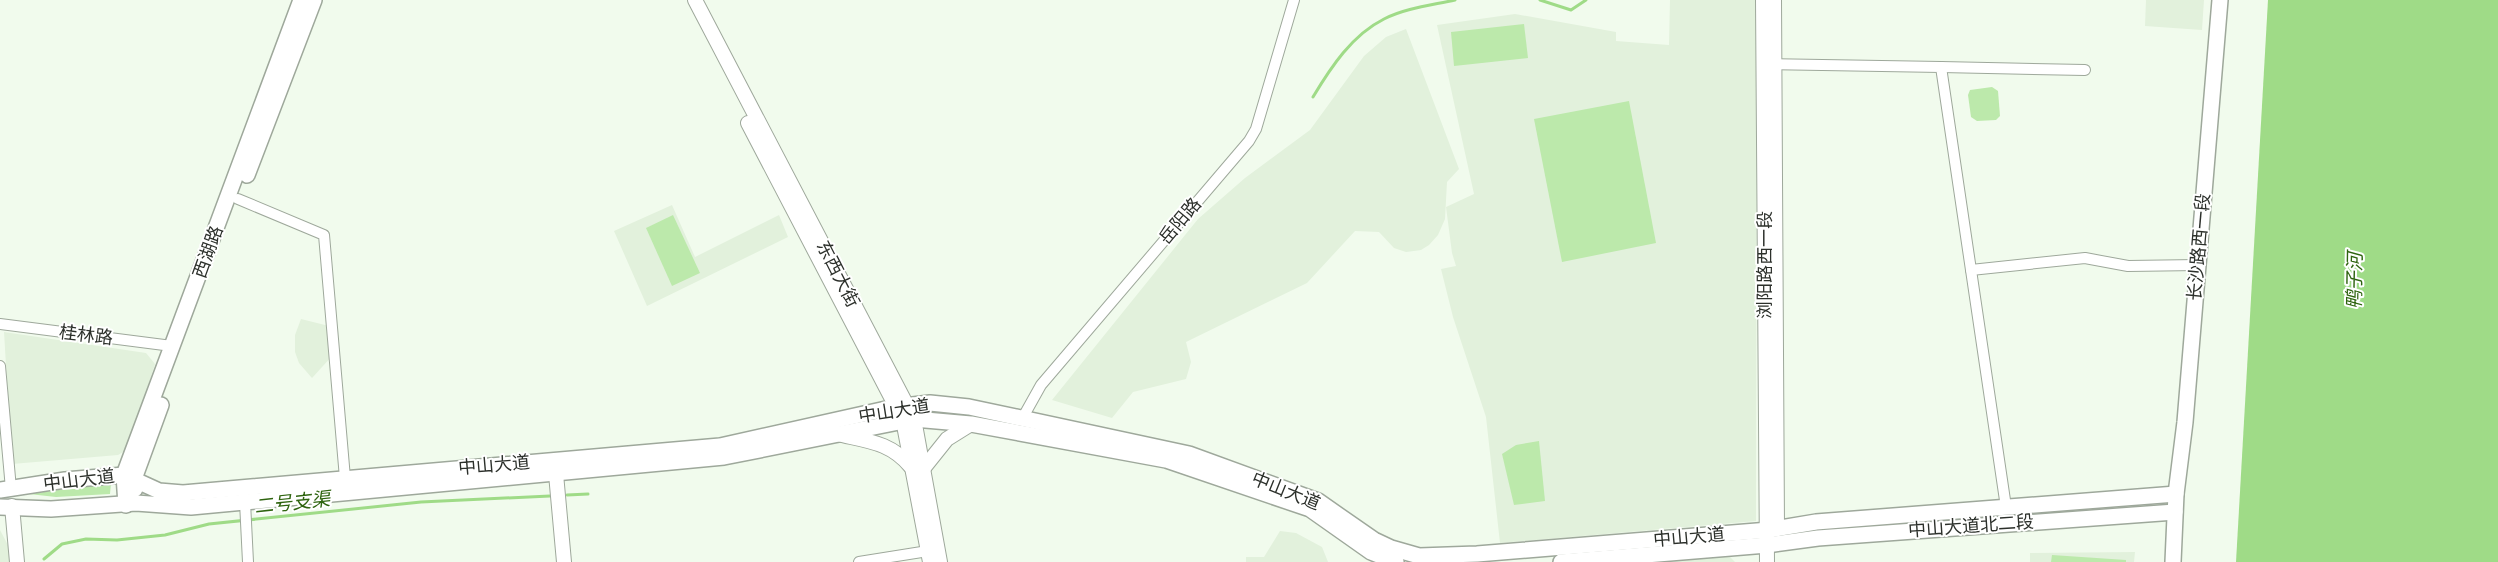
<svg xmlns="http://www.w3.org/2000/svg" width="2498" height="562" font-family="'Work Sans','Noto Sans SC',sans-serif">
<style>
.built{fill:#e2f1dc}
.green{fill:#bce9ab}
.water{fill:#9fdb87}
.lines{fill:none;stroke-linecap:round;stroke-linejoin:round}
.stream{stroke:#9fdb87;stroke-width:3}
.minor-casing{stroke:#9ea89b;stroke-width:12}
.tertiary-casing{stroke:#9ea89b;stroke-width:16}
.secondary-casing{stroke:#9ea89b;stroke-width:18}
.minor{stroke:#fff;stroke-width:10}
.tertiary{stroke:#fff;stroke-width:14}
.secondary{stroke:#fff;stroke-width:15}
.labels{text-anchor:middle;stroke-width:4;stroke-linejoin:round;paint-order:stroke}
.street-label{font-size:18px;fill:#2c302b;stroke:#fff}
.water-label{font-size:19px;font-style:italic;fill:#2e640f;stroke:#fff}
</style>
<rect width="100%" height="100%" fill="#f1fbed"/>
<g class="built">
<path d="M1670,0H1757L1756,521L1500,543L1486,417L1453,317L1441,269L1456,266L1452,253L1446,207L1474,194L1437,25L1515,14L1616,32V41L1669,45Z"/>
<path d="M2146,0H2204L2202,30L2145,26Z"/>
<path d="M1406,29L1459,169L1447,182L1445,219L1438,235L1429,245L1421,250L1406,252L1394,248L1379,232L1355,231L1307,283L1186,342L1191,362L1186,379L1133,392L1112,418L1052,400L1198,219L1245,178L1310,130L1364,56L1386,37Z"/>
<path d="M672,205L695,257L779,215L788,237L647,306L614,231Z"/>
<path d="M301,319L329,326L332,356L312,378L299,363L295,352V335Z"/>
<path d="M4,332L146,353L155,364L128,449L118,455L12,464Z"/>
<path d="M0,530L10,549L11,562H0Z"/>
<path d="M1280,531L1296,533L1322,547L1328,562H1246V557H1264Z"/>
<path d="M2135,552L2134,562H2030V553Z"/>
<path d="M1728,555L1735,562H1637Z"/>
</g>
<g class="green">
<path d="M1524,24L1528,58L1454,66L1451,32Z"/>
<path d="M1992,87L1998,91L2000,116L1996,120L1977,121L1971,117L1968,95L1970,90Z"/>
<path d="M1629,101L1656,243L1562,262L1534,119Z"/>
<path d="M673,215L700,273L672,286L646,228Z"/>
<path d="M1539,441L1545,501L1514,505L1502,454L1516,445Z"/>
<path d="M111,483L110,494L56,497L29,494Z"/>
<path d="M2052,555L2126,560V562H2051Z"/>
</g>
<path class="water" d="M2268,0H2498V562H2236Z"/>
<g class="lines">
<g class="stream">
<path d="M1540,0L1571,10L1586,0"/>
<path d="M1313,97C1331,67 1352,35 1384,19C1405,8 1433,5 1455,0"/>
<path d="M567,495L588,494"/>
<path d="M44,559L62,544L86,539L117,540L165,535L209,524L421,502L550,496"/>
</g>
<g class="minor-casing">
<g id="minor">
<path d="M1769,64L1941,67L2006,507"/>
<path d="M1941,67L2085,70"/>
<path d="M238,199L324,235L345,478"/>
<path d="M1971,270L2085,258L2128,266L2198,265"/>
<path d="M0,324L172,346"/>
<path d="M0,366L11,489"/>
<path d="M1022,419L1041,385L1249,141L1256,129L1294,0"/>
<path d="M245,502L248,562"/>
<path d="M859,562L928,551"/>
</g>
</g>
<g class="tertiary-casing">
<g id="tertiary">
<path d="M695,0L914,419L940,562"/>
<path d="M1763,0L1767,562"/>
<path d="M1774,0L1777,529"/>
<path d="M748,123L903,420L930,562"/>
<path d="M837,434C867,441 891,442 911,467"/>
<path d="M555,463L564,562"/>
<path d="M923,469L947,439L971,424"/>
<path d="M12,506L17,562"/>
</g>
</g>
<g class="secondary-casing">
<g id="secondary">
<path d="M247,175L314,0"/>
<path d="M135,489L134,479L161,405"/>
<path d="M0,490L65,480L124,475L159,491L183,493L720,446L895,407L930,403L969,407L1189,454L1318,501L1374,540L1391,548L1419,556L1477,554L1769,530L1816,522L2176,494"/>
<path d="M126,505L124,475L301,0"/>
<path d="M0,507L51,509L136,503L191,507L353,492L724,457L914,419L971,424L1166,460L1310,509L1371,552L1396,562"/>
<path d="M1561,562L1767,545L1818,538L2175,512"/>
<path d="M2173,562L2176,494L2185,422L2220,0"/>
</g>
</g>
<use href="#minor" class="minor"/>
<use href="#tertiary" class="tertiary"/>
<use href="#secondary" class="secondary"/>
</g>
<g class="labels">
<g class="street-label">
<text transform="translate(1180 221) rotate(-50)" y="6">岳阳路</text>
<text transform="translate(2199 247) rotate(-85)" y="6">长沙路西一段</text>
<text transform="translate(208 252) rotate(-70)" y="6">西湖路</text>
<text transform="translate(1765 265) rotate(-90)" y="6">浏阳路西一段</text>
<text transform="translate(838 274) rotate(63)" y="6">东西大街</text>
<text transform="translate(86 335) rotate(7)" y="6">桂林路</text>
<text transform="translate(894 411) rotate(-9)" y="6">中山大道</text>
<text transform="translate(494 465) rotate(-5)" y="6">中山大道</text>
<text transform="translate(79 480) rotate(-7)" y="6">中山大道</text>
<text transform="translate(1286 491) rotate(22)" y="6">中山大道</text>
<text transform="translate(1971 526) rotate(-4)" y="6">中山大道北二段</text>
<text transform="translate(1689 537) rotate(-5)" y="6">中山大道</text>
</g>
<g class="water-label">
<text transform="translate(2354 281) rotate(-89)" y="7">鸭子河</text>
<text transform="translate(292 502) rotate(-6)" y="7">二号支渠</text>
</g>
</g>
</svg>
